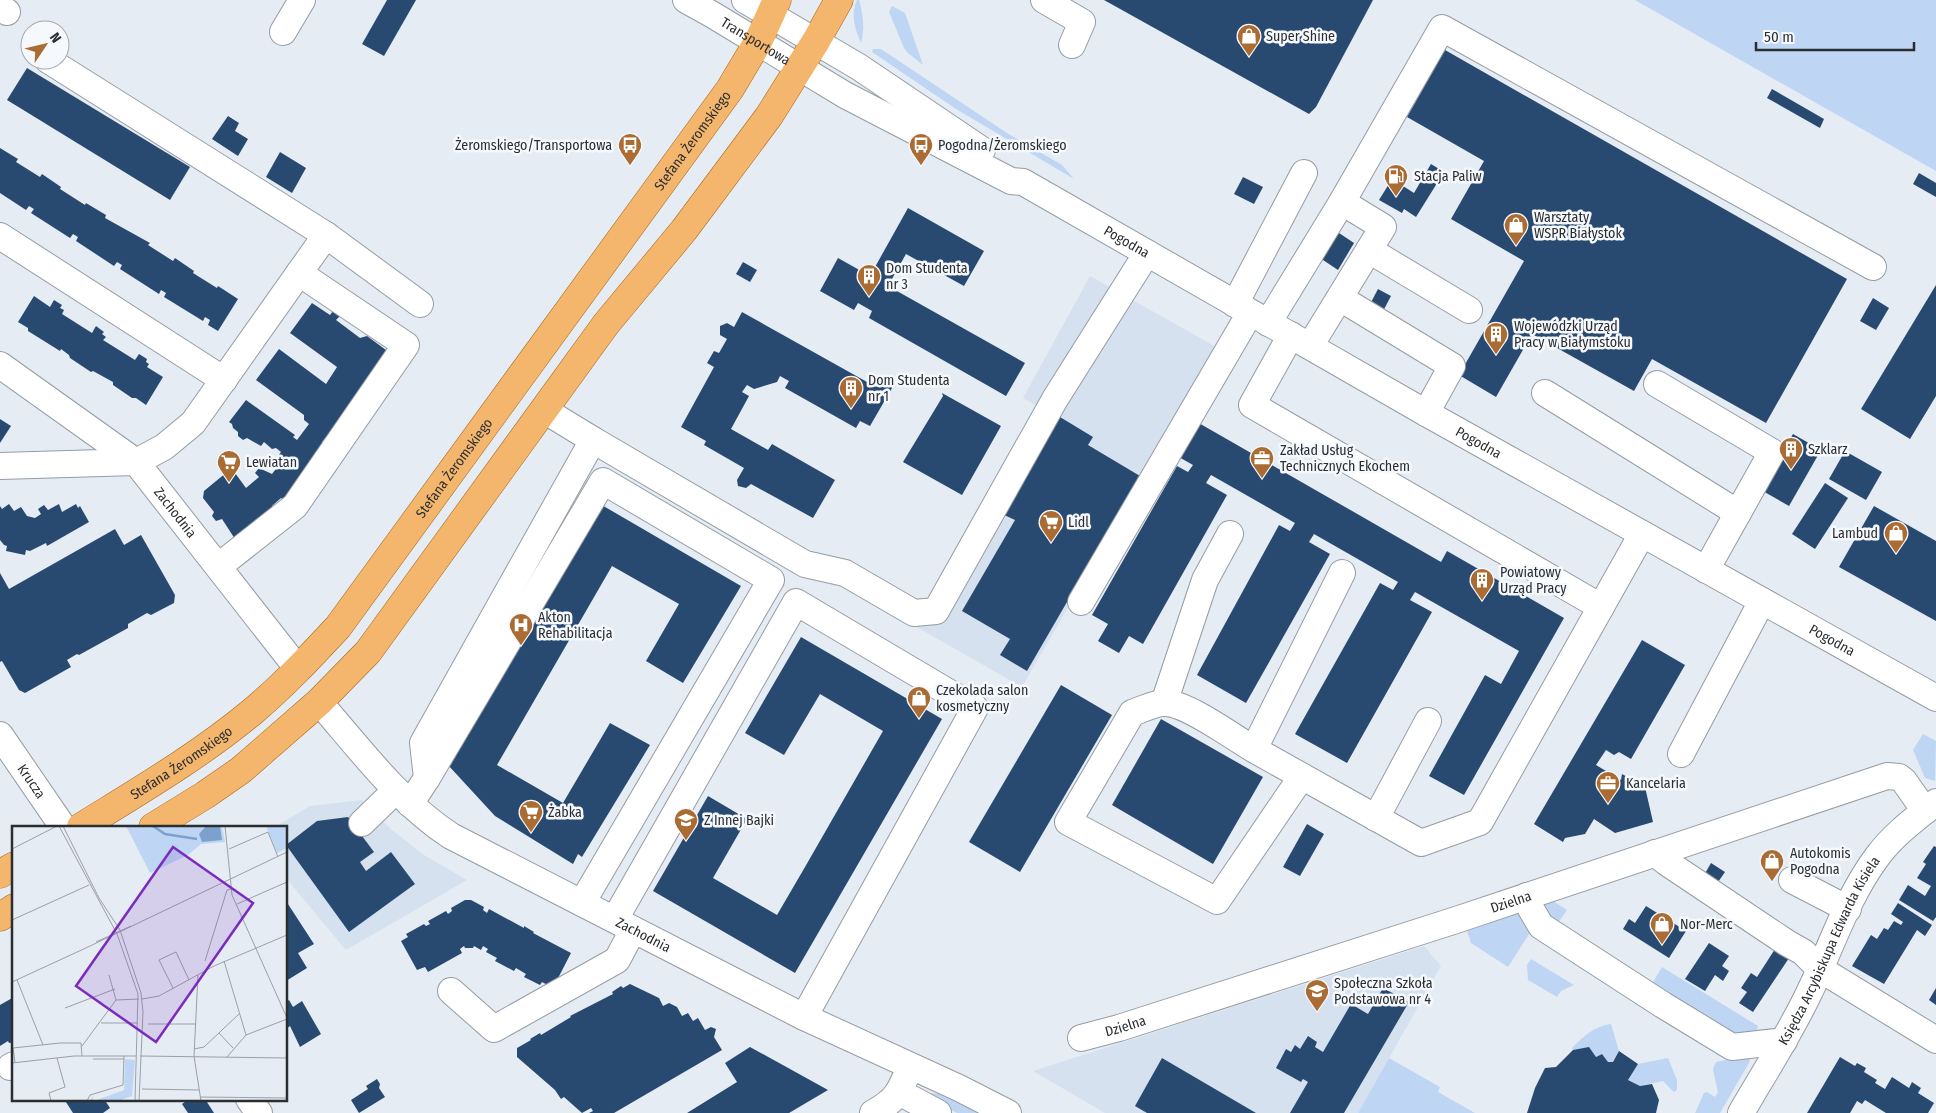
<svg xmlns="http://www.w3.org/2000/svg" width="1936" height="1113" font-family="'Fira Sans Condensed',sans-serif">
<style>
.built{fill:#d5e1ef}
.green{fill:#bed6f4}
.building{fill:#294a70}
.lines{fill:none;stroke-linecap:round;stroke-linejoin:round}
.minor-casing{stroke:#959ca3;stroke-width:28}
.major-casing{stroke:#a86718;stroke-width:29}
.minor{stroke:#fff;stroke-width:26}
.major{stroke:#f4b66d;stroke-width:28}
.labels{text-anchor:middle;stroke-width:5;stroke-linejoin:round;paint-order:stroke}
.poi-label{font-size:14px;fill:#2b2e31;stroke:#f5f9fe;text-anchor:start}
.street-label{font-size:14px;fill:#2b2e31;stroke:#f5f9fe}
.inset-river{fill:none;stroke:#7da1cd;stroke-width:2.5}
.inset-road{fill:none;stroke:#9ba0a6;stroke-width:1}
.view{fill:#7b2cbf;fill-opacity:0.15;stroke:#7b2cbf;stroke-width:2.5}
.inset-edge{fill:none;stroke:#2b2e31;stroke-width:2.5}
</style>
<rect width="100%" height="100%" fill="#e5ecf4"/>
<g class="built">
<path d="M1090,276L1218,348L1022,687L915,626L1039,407L1023,398Z"/>
<path d="M362,800L392,830L424,855L467,880L346,950L286,878V827H275L310,806Z"/>
<path d="M1424,946L1441,966L1358,1113H1105L1033,1071Z"/>
</g>
<g class="green">
<path d="M857,0H859C863,14 865,29 861,43C855,29 850,15 857,0Z"/>
<path d="M1635,0H1936V171Z"/>
<path d="M892,6L905,13L923,65L908,53L904,48L889,12Z"/>
<path d="M873,49H881L1007,133L1062,165L1074,179L956,109L872,52Z"/>
<path d="M1923,734L1936,741L1935,781L1925,778L1913,750Z"/>
<path d="M1553,901L1567,910L1558,923L1538,906Z"/>
<path d="M1525,911L1533,928L1508,967L1471,943L1467,931Z"/>
<path d="M1531,959L1574,985L1561,991L1557,997L1528,980L1527,965Z"/>
<path d="M1662,967L1758,1026L1756,1034L1739,1038L1652,984Z"/>
<path d="M1611,1024L1619,1051L1613,1062H1608L1602,1054L1596,1057L1573,1050L1572,1048C1584,1036 1594,1026 1611,1024Z"/>
<path d="M1751,1055L1749,1063L1720,1113H1695L1704,1093L1707,1092L1715,1097L1718,1093L1713,1069L1716,1062Z"/>
<path d="M1389,1058L1440,1087L1438,1092L1475,1113H1358Z"/>
<path d="M1668,1058L1677,1080V1090L1674,1092L1663,1081L1640,1086L1628,1080L1638,1064Z"/>
<path d="M930,1093L939,1094L979,1113H957L926,1096V1094Z"/>
</g>
<g class="building">
<path d="M387,0H416L384,56L362,44Z"/>
<path d="M1104,0H1373L1316,107L1309,114Z"/>
<path d="M1445,50L1847,279L1766,423L1652,359L1634,391L1532,334L1496,397L1459,375L1524,261L1451,219L1484,161L1407,117Z"/>
<path d="M27,68L190,167L170,200L7,100Z"/>
<path d="M1772,89L1824,119L1820,128L1767,98Z"/>
<path d="M228,116L239,123L235,131L248,139L238,156L212,139Z"/>
<path d="M0,148L18,159L16,162L40,177L42,174L61,187L60,189L85,205L86,203L106,215L105,218L150,243L148,245L173,261L175,258L194,271L193,273L217,288L218,286L238,299L218,331L208,325L210,320L205,317L203,321L164,297L166,293L161,290L159,294L120,269L122,265L117,262L114,266L76,241L78,237L73,234L70,238L31,213L34,209L29,206L26,210L0,193Z"/>
<path d="M280,152L306,168L292,193L266,177Z"/>
<path d="M1431,164L1444,172L1416,217L1404,209L1402,213L1379,200L1392,179L1414,193Z"/>
<path d="M1919,173L1936,183V197L1913,184Z"/>
<path d="M1243,177L1263,187L1254,204L1234,194Z"/>
<path d="M908,208L984,251L964,286L906,254L888,286L1025,363L1006,396L869,318L872,311L858,303L854,310L820,291L838,258L870,276Z"/>
<path d="M1336,231L1354,243L1338,270L1320,258Z"/>
<path d="M743,262L757,270L750,282L736,274Z"/>
<path d="M1936,285V396L1910,439L1861,409Z"/>
<path d="M1378,289L1391,296L1381,315L1368,308Z"/>
<path d="M34,296L50,307L54,300L62,305L60,308L64,310L62,314L92,333L96,326L104,332L102,334L106,337L103,340L135,360L139,354L147,359L146,362L149,364L147,367L163,377L146,405L136,398H132L113,385V382L93,371L91,372L70,358L69,355L61,349L60,351L28,331V328L18,322Z"/>
<path d="M1873,298L1889,308L1876,330L1860,321Z"/>
<path d="M312,303L330,315L333,311L340,316L336,320L360,338L367,336L390,353L329,438L326,437L322,442L324,445L284,500L281,498L272,506L274,508L235,539L222,519L216,521L212,516L214,512L203,498L204,491L227,472V465L235,466V473L246,488L259,477L255,473L259,468L272,474L281,462L276,459L281,452L276,448L272,449L264,442L261,446L247,438L243,440L238,436V432L233,428L232,424L229,422L246,400L295,435L293,437L297,440L309,424L304,420V415L256,380L279,349L326,384L337,367L290,333Z"/>
<path d="M742,312L876,387L883,379H886L891,382L892,388L870,426L860,421L856,428L785,388L789,381L780,376L777,382L754,389L747,385L742,392L749,396L731,429L768,450L772,444L835,480L813,518L751,484L746,488L738,486L737,480L744,468L704,445L706,441L681,427L714,367L707,363L714,351L719,353L727,339L720,335V326L727,323L734,327Z"/>
<path d="M942,393L1001,426L962,495L903,462L943,396Z"/>
<path d="M1055,414L1093,437L1088,445L1140,476L1027,671L1000,655L1010,639L962,611L1015,520L1002,514Z"/>
<path d="M0,419L11,426L0,443Z"/>
<path d="M1197,422L1441,562L1447,551L1564,618L1464,795L1429,776L1485,675L1501,684L1519,651L1415,592L1410,600L1432,612L1347,763L1295,734L1380,583L1393,590L1398,582L1314,534L1309,542L1330,554L1246,703L1197,675L1279,525L1290,531L1295,523L1211,475L1206,483L1227,495L1143,644L1129,636L1119,653L1098,641L1108,624L1092,615L1177,466L1188,472L1193,465L1177,456Z"/>
<path d="M1793,434L1821,450L1789,506L1761,490Z"/>
<path d="M1845,451L1882,472L1866,500L1829,479Z"/>
<path d="M1825,483L1848,498L1815,549L1792,534Z"/>
<path d="M9,504L14,511L21,507L27,516L35,518L41,514L38,509L44,505L48,510L59,504L62,512L76,504L78,508L80,506L89,522L47,546L46,543L30,551L26,550L25,555L6,551L7,546L4,545L0,540V506L2,509Z"/>
<path d="M600,504L741,586L683,683L646,661L679,604L612,566L497,765L563,803L610,723L650,745L582,857L578,854L573,864L495,816L448,765Z"/>
<path d="M1874,506L1936,541V621L1839,567Z"/>
<path d="M115,529L124,545L141,535L175,595L174,603L151,615L147,613L128,624V628L79,655L77,654L67,660L71,667L25,693L19,690L2,661L0,662V573L9,589Z"/>
<path d="M801,637L942,719L795,973L653,891L708,796L747,819L713,878L777,915L805,867L883,731L820,694L784,755L745,733Z"/>
<path d="M1642,640L1685,665L1631,759L1619,752L1614,755L1606,750L1596,765L1621,780L1622,774L1645,787L1653,822L1615,833L1594,819L1585,834L1565,838L1563,842L1534,824Z"/>
<path d="M1061,685L1112,715L1020,872L969,842Z"/>
<path d="M1161,719L1263,777L1213,864L1112,805Z"/>
<path d="M348,817L374,852L360,862L366,871L391,852L415,884L349,932L286,845L317,821Z"/>
<path d="M1307,824L1324,834L1300,876L1283,867Z"/>
<path d="M1934,846L1936,847V917L1933,921L1899,900L1908,885L1925,896L1931,886L1917,878L1926,864L1923,862Z"/>
<path d="M1711,863L1725,872L1716,885L1703,877Z"/>
<path d="M465,900H471L484,907L483,910L487,913L489,909L524,928V926L534,932L533,933L571,953L553,988L542,982L540,985L524,977L526,974L516,968L514,971L495,961L497,958L486,952L488,949L483,946L481,950L474,946L473,948H465L464,946L460,949L462,953L428,972L425,967L417,970L401,941L408,937L406,934L424,924L426,926L430,924L428,921L446,911L448,914L452,911L451,908Z"/>
<path d="M286,901L314,944L298,953L307,968L286,981Z"/>
<path d="M1898,903L1932,925L1925,936L1917,930L1884,984L1852,966L1871,935L1877,939L1884,928L1888,930L1894,921L1901,925L1903,922L1891,914Z"/>
<path d="M1646,906L1686,931L1669,958L1623,929L1629,919L1635,923Z"/>
<path d="M1709,943L1729,956L1722,966L1729,971L1723,981L1715,975L1705,991L1685,979Z"/>
<path d="M1775,949L1789,958L1753,1012L1739,1003L1747,992L1741,988L1751,973L1757,977Z"/>
<path d="M630,984L659,998L663,1006L669,1003L677,1007L682,1016L688,1013L693,1021L698,1018L705,1030L711,1027L716,1029L714,1037L722,1050L614,1113H589L593,1111L591,1108L582,1113L564,1097L561,1099L555,1090L517,1057V1048L531,1040L530,1039L540,1033L541,1035L571,1017L570,1016L613,994L612,992L621,986L623,988Z"/>
<path d="M1383,988L1409,1002L1344,1113H1290L1308,1082L1303,1079L1301,1082L1276,1068L1286,1049L1291,1052L1295,1045L1300,1049L1308,1036L1317,1042L1315,1047L1323,1052L1351,1004L1368,1014Z"/>
<path d="M1936,988V1005L1929,1000Z"/>
<path d="M14,997V1042L9,1043L8,1041L0,1046V1005Z"/>
<path d="M289,1000L293,1007L302,1001L321,1034L300,1047L290,1026L286,1029V1002Z"/>
<path d="M750,1047L828,1090L789,1113H687L737,1082L725,1063Z"/>
<path d="M1589,1047L1596,1057L1602,1054L1608,1062H1613L1619,1051L1638,1064L1628,1080L1640,1086L1652,1084L1659,1100L1656,1113H1527L1535,1088L1545,1068L1556,1067L1573,1050Z"/>
<path d="M1840,1057L1855,1066L1857,1063L1866,1068L1864,1072L1877,1080L1875,1083L1885,1089L1892,1077L1909,1088L1912,1082L1921,1088L1918,1093L1934,1103L1928,1113H1886L1865,1100L1862,1104L1857,1101L1850,1113H1807Z"/>
<path d="M1162,1058L1256,1113H1147L1135,1106Z"/>
<path d="M377,1079L380,1084L379,1088L385,1097L359,1113L351,1100L368,1089L366,1086Z"/>
<path d="M64,1099H104L110,1108L103,1113H73Z"/>
<path d="M189,1099H205L214,1113H188L182,1104Z"/>
</g>
<g class="lines">
<g class="minor-casing">
<g id="minor">
<path id="s1" d="M686,0L713,15L845,95L1011,181L1023,182L1426,413L1936,698"/>
<path d="M745,0L859,67L982,150"/>
<path d="M1044,0L1082,22L1072,45"/>
<path d="M0,7L7,12"/>
<path d="M283,32L302,0"/>
<path d="M48,60L326,235L420,304"/>
<path d="M1342,202L1442,28L1873,267"/>
<path d="M0,236L224,380"/>
<path d="M1369,250L1469,310"/>
<path d="M1340,298L1452,366L1426,413"/>
<path d="M1235,304L1304,173"/>
<path d="M1268,323L1342,202L1383,227L1310,346"/>
<path d="M1291,335L1252,405L1601,607"/>
<path d="M0,365L136,462L164,447L193,423L326,235"/>
<path d="M1657,384L1772,452L1706,570"/>
<path d="M1545,393L1738,513"/>
<path d="M544,410L593,440"/>
<path id="s2" d="M0,466L136,462L298,669"/>
<path d="M219,566L295,506L406,345L299,273"/>
<path d="M1081,602L1250,313"/>
<path id="s3" d="M319,702C360,749 399,802 451,836L804,1017L959,1088L1008,1113"/>
<path d="M1164,703L1205,580L1230,534"/>
<path id="s4" d="M0,735L63,827"/>
<path d="M1254,749L1342,573"/>
<path d="M1681,754L1762,601"/>
<path d="M1302,776L1217,901L1068,822L1132,713C1141,710 1154,703 1164,703C1186,702 1234,738 1255,750C1310,781 1366,812 1421,843L1480,822L1642,534"/>
<path d="M427,778L603,481L771,580L582,903"/>
<path d="M410,804L427,778L423,743L593,440L805,564L845,573L914,613L936,611L1055,399L1147,253"/>
<path d="M1376,818L1428,721"/>
<path d="M362,823L396,790"/>
<path d="M1655,853L1666,862L1787,943L1803,952L1820,969L1936,1040"/>
<path d="M1792,880L1848,909"/>
<path d="M1527,896L1531,909L1541,926L1663,1005L1732,1047L1784,1041"/>
<path d="M615,919L796,602L975,708L804,1017"/>
<path d="M451,991L494,1029L617,960L633,930"/>
<path id="s5" d="M1081,1038L1119,1028L1456,920L1887,776L1899,777L1904,781L1925,811"/>
<path d="M10,1067L14,1065"/>
<path d="M899,1092L938,1113"/>
<path d="M249,1099L259,1113"/>
<path d="M873,1113C897,1100 900,1091 910,1067"/>
<path id="s6" d="M1741,1113C1764,1073 1789,1035 1809,993C1831,948 1847,897 1877,857C1893,835 1915,819 1936,802"/>
</g>
</g>
<g class="major-casing">
<g id="major">
<path id="s7" d="M81,827C139,791 199,756 252,712C283,686 311,656 338,627L730,89L758,42L777,0"/>
<path d="M153,827L205,795L241,770L319,702L368,652L606,324L684,230L769,116L816,41L839,0"/>
<path d="M0,874L14,866"/>
<path d="M0,917L14,908"/>
</g>
</g>
<use href="#minor" class="minor"/>
<use href="#major" class="major"/>
</g>
<defs>
<g id="shop-pin" transform="scale(1.25)"><path d="M0 17L-7.5 6A9.5 9.5 0 1 1 7.5 6Z" fill="#ab6c33" stroke="#f5f9fe"/><path d="M-5-2.5h2.3a2.7 3.5 0 0 1 5.4 0H5L5.5 6h-11ZM-1.5-2.5h3a1.5 2.3 0 0 0-3 0Z" fill="#fff"/></g>
<g id="bus-pin" transform="scale(1.25)"><path d="M0 17L-7.5 6A9.5 9.5 0 1 1 7.5 6Z" fill="#ab6c33" stroke="#f5f9fe"/><path d="M-5-6H5V4H4V6H2V4H-2V6H-4V4H-5ZM-3.5-4V0h7V-4ZM-3.5 1.2v1.5H-2V1.2ZM2 1.2v1.5H3.5V1.2Z" fill="#fff"/></g>
<g id="fuel-pin" transform="scale(1.25)"><path d="M0 17L-7.5 6A9.5 9.5 0 1 1 7.5 6Z" fill="#ab6c33" stroke="#f5f9fe"/><path d="M-5.5-6h7V0h2V4h1.3V-2.5L3-4.5l.8-.8L6-3V5H2.5V1h-1V6h-7ZM-4.2-4.7v3.2H.2V-4.7Z" fill="#fff"/></g>
<g id="building-pin" transform="scale(1.25)"><path d="M0 17L-7.5 6A9.5 9.5 0 1 1 7.5 6Z" fill="#ab6c33" stroke="#f5f9fe"/><path d="M-4-6H4V6H1V3H-1V6H-4ZM-2.5-4.3h1.7v1.8h-1.7ZM.8-4.3h1.7v1.8H.8ZM-2.5-1h1.7V.8h-1.7ZM.8-1h1.7V.8H.8Z" fill="#fff"/></g>
<g id="office-pin" transform="scale(1.25)"><path d="M0 17L-7.5 6A9.5 9.5 0 1 1 7.5 6Z" fill="#ab6c33" stroke="#f5f9fe"/><path d="M-6-3h4V-5.5h4V-3h4V5H-6ZM-1-4.5V-3h2v-1.5ZM-6 0V1H6V0Z" fill="#fff"/></g>
<g id="supermarket-pin" transform="scale(1.25)"><path d="M0 17L-7.5 6A9.5 9.5 0 1 1 7.5 6Z" fill="#ab6c33" stroke="#f5f9fe"/><path d="M-6-5.5h2.5l.6 2H6L4.5 2H-2.5L-4.4-4H-6ZM-1.5 3.2a1.3 1.3 0 1 0 .1 0ZM3 3.2a1.3 1.3 0 1 0 .1 0Z" fill="#fff"/></g>
<g id="hospital-pin" transform="scale(1.25)"><path d="M0 17L-7.5 6A9.5 9.5 0 1 1 7.5 6Z" fill="#ab6c33" stroke="#f5f9fe"/><path d="M-5-5h3v3.5h4V-5h3V5h-3V1.5h-4V5h-3Z" fill="#fff"/></g>
<g id="school-pin" transform="scale(1.25)"><path d="M0 17L-7.5 6A9.5 9.5 0 1 1 7.5 6Z" fill="#ab6c33" stroke="#f5f9fe"/><path d="M0-5L7-2L0 1L-7-2ZM-4 1L0 2.5L4 1V4Q0 6-4 4Z" fill="#fff"/></g>
</defs>
<g fill-rule="evenodd">
<use href="#shop-pin" x="1249" y="36"/>
<use href="#bus-pin" x="630" y="145"/>
<use href="#bus-pin" x="921" y="145"/>
<use href="#fuel-pin" x="1396" y="176"/>
<use href="#shop-pin" x="1516" y="225"/>
<use href="#building-pin" x="869" y="276"/>
<use href="#building-pin" x="1496" y="334"/>
<use href="#building-pin" x="851" y="388"/>
<use href="#building-pin" x="1791" y="449"/>
<use href="#office-pin" x="1262" y="458"/>
<use href="#supermarket-pin" x="229" y="462"/>
<use href="#supermarket-pin" x="1051" y="522"/>
<use href="#shop-pin" x="1896" y="533"/>
<use href="#building-pin" x="1482" y="580"/>
<use href="#hospital-pin" x="521" y="625"/>
<use href="#shop-pin" x="919" y="698"/>
<use href="#office-pin" x="1608" y="783"/>
<use href="#supermarket-pin" x="531" y="812"/>
<use href="#school-pin" x="686" y="820"/>
<use href="#shop-pin" x="1772" y="861"/>
<use href="#shop-pin" x="1662" y="924"/>
<use href="#school-pin" x="1317" y="991"/>
</g>
<g class="labels">
<g class="poi-label">
<text x="1266" y="41">Super Shine</text>
<text x="612" y="150" text-anchor="end">Żeromskiego/Transportowa</text>
<text x="938" y="150">Pogodna/Żeromskiego</text>
<text x="1414" y="181">Stacja Paliw</text>
<text x="1534" y="222">Warsztaty<tspan x="1534" dy="16">WSPR Białystok</tspan></text>
<text x="886" y="273">Dom Studenta<tspan x="886" dy="16">nr 3</tspan></text>
<text x="1514" y="331">Wojewódzki Urząd<tspan x="1514" dy="16">Pracy w Białymstoku</tspan></text>
<text x="868" y="385">Dom Studenta<tspan x="868" dy="16">nr 1</tspan></text>
<text x="1808" y="454">Szklarz</text>
<text x="1280" y="455">Zakład Usług<tspan x="1280" dy="16">Technicznych Ekochem</tspan></text>
<text x="246" y="467">Lewiatan</text>
<text x="1068" y="527">Lidl</text>
<text x="1878" y="538" text-anchor="end">Lambud</text>
<text x="1500" y="577">Powiatowy<tspan x="1500" dy="16">Urząd Pracy</tspan></text>
<text x="538" y="622">Akton<tspan x="538" dy="16">Rehabilitacja</tspan></text>
<text x="936" y="695">Czekolada salon<tspan x="936" dy="16">kosmetyczny</tspan></text>
<text x="1626" y="788">Kancelaria</text>
<text x="548" y="817">Żabka</text>
<text x="704" y="825">Z Innej Bajki</text>
<text x="1790" y="858">Autokomis<tspan x="1790" dy="16">Pogodna</tspan></text>
<text x="1680" y="929">Nor-Merc</text>
<text x="1334" y="988">Społeczna Szkoła<tspan x="1334" dy="16">Podstawowa nr 4</tspan></text>
</g>
<g class="street-label">
<text dy="5" stroke="none"><textPath href="#s1" startOffset="81">Transportowa</textPath></text>
<text dy="5" stroke="none"><textPath href="#s7" startOffset="929">Stefana Żeromskiego</textPath></text>
<text dy="5" stroke="none"><textPath href="#s1" startOffset="504">Pogodna</textPath></text>
<text dy="5" stroke="none"><textPath href="#s1" startOffset="909">Pogodna</textPath></text>
<text dy="5" stroke="none"><textPath href="#s7" startOffset="524">Stefana Żeromskiego</textPath></text>
<text dy="5" stroke="none"><textPath href="#s2" startOffset="200">Zachodnia</textPath></text>
<text dy="5" stroke="none"><textPath href="#s1" startOffset="1314">Pogodna</textPath></text>
<text dy="5" stroke="none"><textPath href="#s7" startOffset="119">Stefana Żeromskiego</textPath></text>
<text dy="5" stroke="none"><textPath href="#s4" startOffset="56">Krucza</textPath></text>
<text dy="5" stroke="none"><textPath href="#s5" startOffset="451">Dzielna</textPath></text>
<text dy="5" stroke="none"><textPath href="#s3" startOffset="405">Zachodnia</textPath></text>
<text dy="5" stroke="none"><textPath href="#s6" startOffset="185">Księdza Arcybiskupa Edwarda Kisiela</textPath></text>
<text dy="5" stroke="none"><textPath href="#s5" startOffset="46">Dzielna</textPath></text>
</g>
</g>
<g transform="translate(12 826)">
<rect width="275" height="275" fill="#e5ecf4"/>
<path d="M114,0H210L213,16L189,18L176,29L138,47ZM254,0H275V22L265,27ZM113,233L123,234L120,270L106,275H79L80,270L82,275L112,264Z" fill="#bed6f4"/>
<path d="M194,0H208L210,14L190,16L187,8Z" fill="#7da1cd"/>
<path class="inset-river" d="M141,0L153,8L185,13"/>
<path class="inset-road" d="M47,0L105,108L126,168L123,275M51,0L87,72L108,104L129,167L131,186L127,275M213,0L220,69L275,192M0,23L45,0M217,23L256,6L266,31M225,78L275,56M0,94L77,59M84,116L119,100M76,121L275,26M193,135L215,64L219,63M212,135L234,209M97,149L104,174M186,149L182,230L189,275M5,154L31,219M0,156L76,121M161,162L147,134L164,126L177,154M130,173L147,170L202,140L275,109M53,182L103,163M89,197H126M136,198H184M207,207L221,222M70,220L104,174L127,173M182,223L192,221L227,188M128,230L275,232M215,231L234,209L275,193M81,233H112M3,236L1,222L48,217H69L70,230M0,237L62,230H124M130,263L187,264M188,271L275,272M39,275L37,267L53,261L45,232M75,275L78,269L111,259L112,230"/>
<path class="view" d="M161,21L241,77L144,216L64,160Z"/>
<rect width="275" height="275" class="inset-edge"/>
</g>
<g transform="translate(45 45) rotate(55)"><circle r="24" fill="#f5f9fe" stroke="#a4a8ac"/>
<path d="M0-4L9 19L0 12L-9 19Z" fill="#ab6c33"/>
<text y="-8" font-size="14" font-weight="bold" text-anchor="middle" fill="#2b2e31">N</text>
</g>
<path d="M1756 42v8h158v-8" fill="none" stroke="#2b2e31" stroke-width="2.5"/>
<text x="1764" y="42" font-size="15" fill="#2b2e31" stroke="#f5f9fe" stroke-width="4" paint-order="stroke">50 m</text>
</svg>
